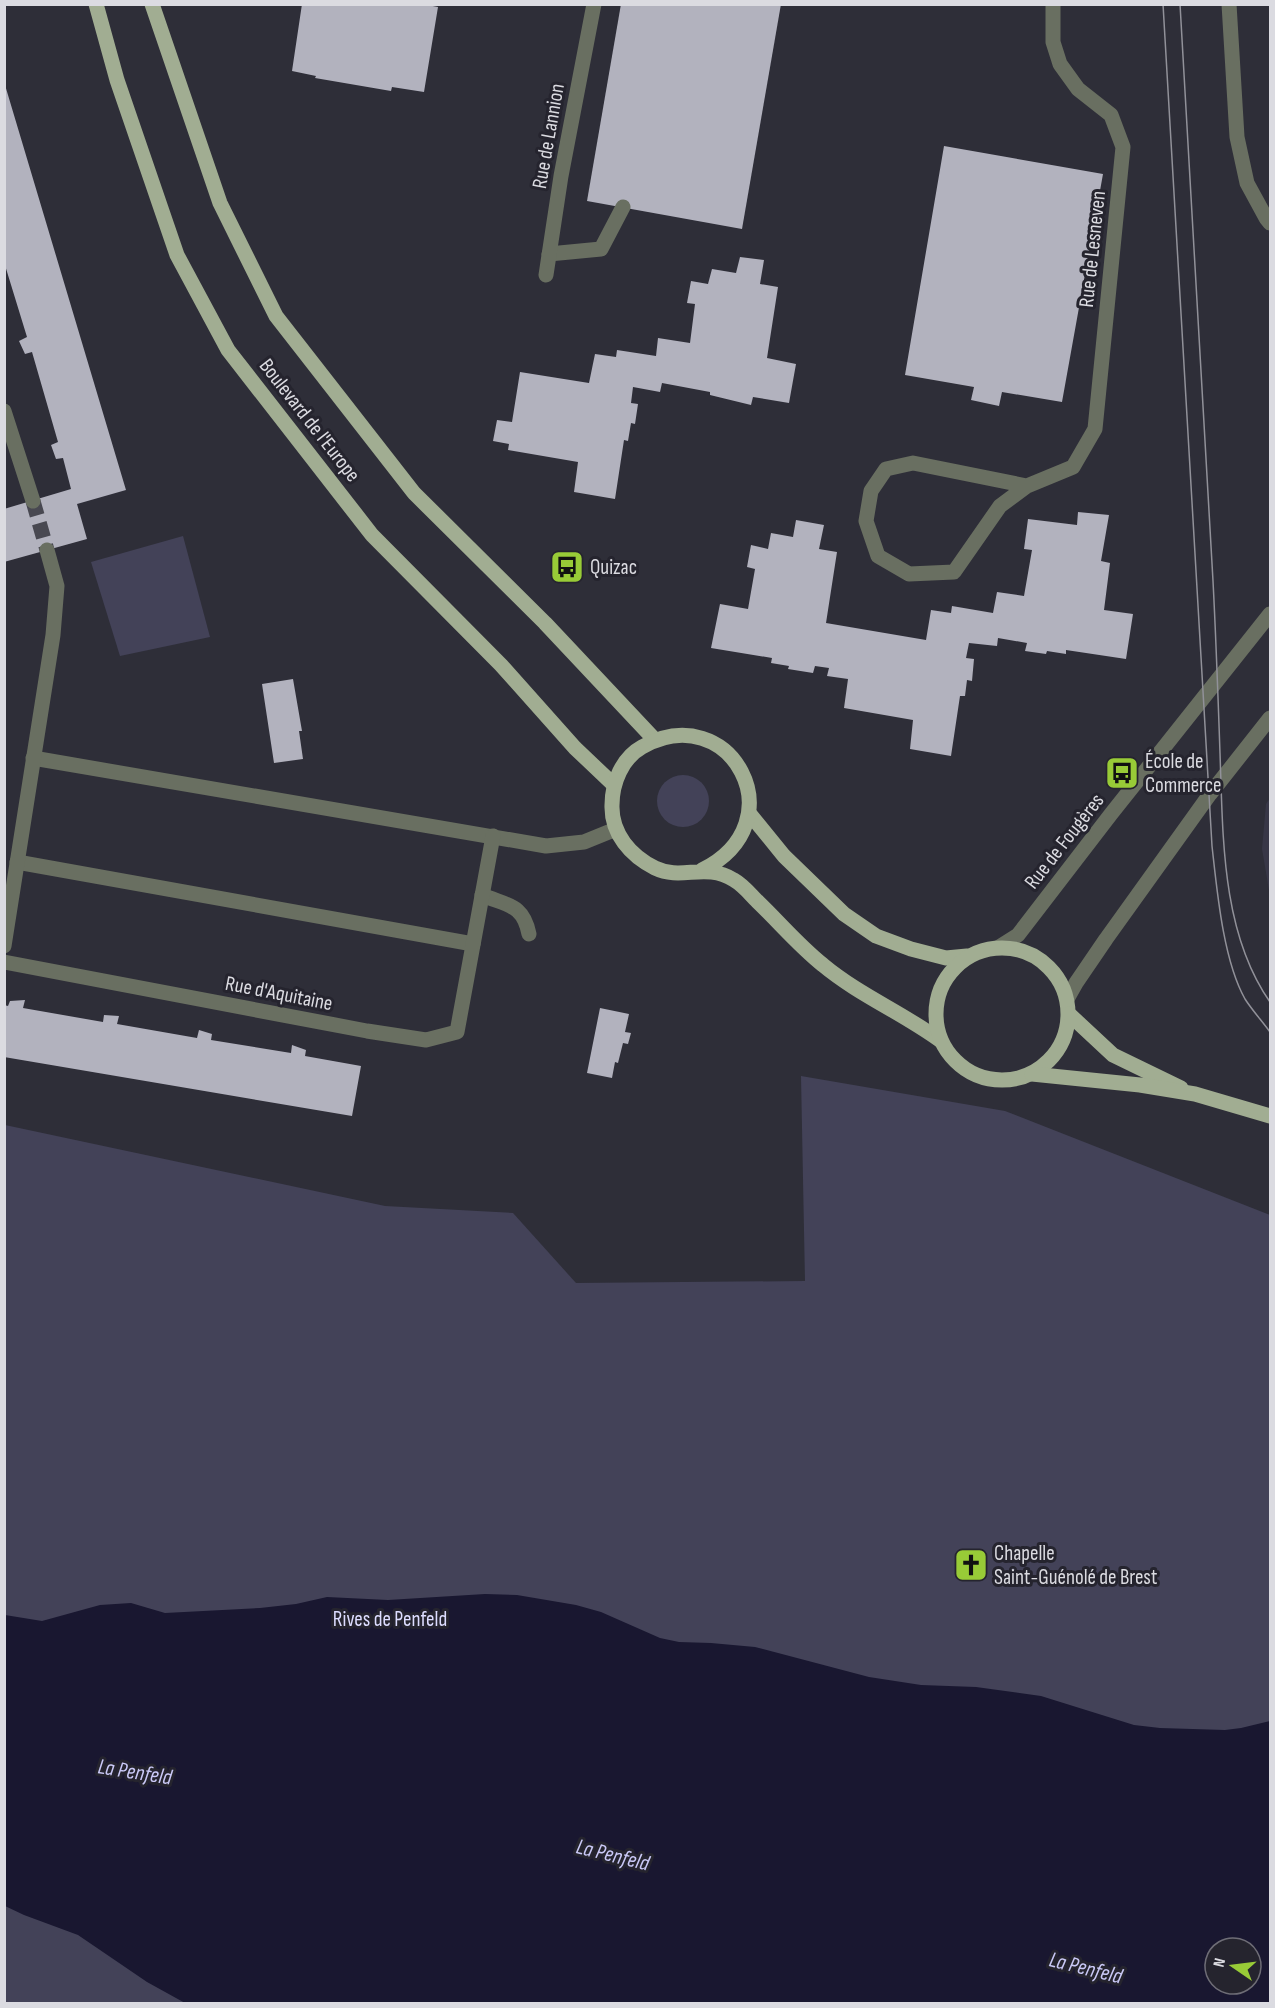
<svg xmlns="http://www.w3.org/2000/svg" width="1275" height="2008" font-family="'Sofia Sans Condensed',sans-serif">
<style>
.built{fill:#383747}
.green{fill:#434258;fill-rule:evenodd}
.water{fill:#191730;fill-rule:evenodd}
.building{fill:#b2b2be}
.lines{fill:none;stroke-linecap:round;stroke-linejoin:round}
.minor-tunnel{stroke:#484851;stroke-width:15;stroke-dasharray:15 8;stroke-linecap:butt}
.minor{stroke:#696f61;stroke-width:15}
.major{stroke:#a1ad92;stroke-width:15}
.tram{stroke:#919199;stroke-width:1.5}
.labels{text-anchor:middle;stroke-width:6;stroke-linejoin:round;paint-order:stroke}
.street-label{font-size:21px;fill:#dbdbe1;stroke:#25242e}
.poi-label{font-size:21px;fill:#dbdbe1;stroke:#25242e;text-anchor:start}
.park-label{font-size:21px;fill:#ddf;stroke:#25242e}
.water-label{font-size:22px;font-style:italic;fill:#cac9f6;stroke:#25242e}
</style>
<rect width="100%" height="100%" fill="#2e2e38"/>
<path class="built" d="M1270,798V896L1262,849L1266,804Z"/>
<g class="green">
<path d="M183,536L210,637L120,656L91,562Z"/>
<circle cx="683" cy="801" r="26"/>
<path d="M801,1076L1005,1111L1270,1215V2003L5,2004V1125L385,1206L513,1213L576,1283L805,1281ZM1215,1948H1251V1984H1215Z"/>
</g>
<path class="water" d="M485,1594L517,1595L576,1605L601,1612L660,1638L679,1642L711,1643L755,1647L869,1677L921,1685L976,1687L1041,1696L1134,1725L1160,1728L1225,1730L1241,1728L1270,1721V2003H185L147,1982L78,1935L24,1915L5,1906V1615L42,1621L100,1605L131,1603L165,1613L260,1608L296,1604L327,1597L388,1600ZM1215,1948H1251V1984H1215Z"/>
<g class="building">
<path d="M302,4H422L438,7L424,92L392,87L391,91L315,78L316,76L292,71Z"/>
<path d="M621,4H781L742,229L587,201Z"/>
<path d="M5,85L126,490L77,504L87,539L4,562V509L71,489L63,458L56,459L51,445L58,442L32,352L25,354L19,341L27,337L4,262Z"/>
<path d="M944,146L1103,174L1062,402L1002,392L999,406L971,400L974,387L905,375Z"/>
<path d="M740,257L764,260L760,284L778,287L767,358L796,364L789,403L753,397L751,405L710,395V392L662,383L660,392L633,387L631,403L638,404L635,424L631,423L628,441L624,440L615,499L574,492L578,462L508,450L509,444L493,441L497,420L512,422L520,372L589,383L595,354L616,357L617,350L656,356L658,338L690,343L695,304L687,303L691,281L708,284L712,269L736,273Z"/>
<path d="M1078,512L1109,515L1101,561L1110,563L1104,610L1133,614L1126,659L1066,650V654L1047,651L1046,654L1025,651L1027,643L998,638L997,646L969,643L966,658L974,659L972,681L967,680L965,696H960L951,756L910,749L913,720L844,708L848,679L827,676L829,668L815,666L813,673L788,669L789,666L771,663L772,658L711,648L720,604L748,609L755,569L747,567L751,545L768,549L771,533L793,537L796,520L824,525L819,549L837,552L826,623L926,640L931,610L951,613L952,606L993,613L997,592L1024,596L1032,550L1024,549L1028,519L1077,525Z"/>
<path d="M293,679L302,731H299L303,759L274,763L262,684Z"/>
<path d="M25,1000L23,1008L103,1022L104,1015L119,1016L117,1024L197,1038L199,1030L212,1034L211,1040L291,1053L292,1045L306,1050L305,1056L361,1066L352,1116L4,1057V1005L8,1006L10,1001Z"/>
<path d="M600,1008L629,1014L625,1032L631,1033L628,1044L623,1043L618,1063L615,1062L612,1078L587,1073Z"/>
</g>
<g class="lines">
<path class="minor-tunnel" d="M33,501L47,550"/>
<g class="minor">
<path d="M1229,4L1237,137L1247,183L1266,218L1270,223"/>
<path d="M549,254L601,249L623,207"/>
<path d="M546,275L561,176L594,4"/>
<path d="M4,411L33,501"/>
<path d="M1027,486L913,463L886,469L871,491L866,521L878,556L909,574L954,572L1000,506L1027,486L1073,467L1095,429L1123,147L1111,115L1078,89L1060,64L1053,42V4"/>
<path d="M33,758L546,846L584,842L616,829"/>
<path d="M17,862L473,944"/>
<path d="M482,895C508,906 523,904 529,934"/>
<path d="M4,946L53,635L57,586L47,550"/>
<path d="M999,947L1018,935L1111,814L1270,614"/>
<path d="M4,962L367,1031L426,1040L457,1032L493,836"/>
<path d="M1067,999L1076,983L1106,939L1210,794L1270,718"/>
</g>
<g class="major">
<path d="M96,4L117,80L177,255L228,350L372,535L501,665L575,748L614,785"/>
<path d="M152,4L220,203L276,316L414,493L545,623L655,740"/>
<path d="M749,813L784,856L844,914L876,936L911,949L946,958L967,956"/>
<path d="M702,870C799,822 730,697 642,747C622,758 612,783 612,805C611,834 631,856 655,868C682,881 705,862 734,880C743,885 750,894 757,901C779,922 799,946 823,965C859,995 903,1013 941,1041"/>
<circle cx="1002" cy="1014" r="66"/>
<path d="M1069,1014L1113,1055L1181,1088"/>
<path d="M1032,1074L1140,1085L1195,1094L1270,1116"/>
</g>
<g class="tram">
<path d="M1163,4L1212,846C1217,890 1223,960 1245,999C1252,1010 1262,1021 1270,1032"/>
<path d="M1180,4C1191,197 1202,389 1213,581C1216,638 1218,695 1220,753C1223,835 1221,932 1270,1002"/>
</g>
</g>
<defs>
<g id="bus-square" transform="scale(1.725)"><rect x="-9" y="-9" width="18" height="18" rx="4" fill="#98cb37" stroke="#25242e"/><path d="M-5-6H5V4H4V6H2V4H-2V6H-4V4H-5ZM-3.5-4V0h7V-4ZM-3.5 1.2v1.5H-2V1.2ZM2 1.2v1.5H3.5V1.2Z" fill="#111"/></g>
<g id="church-square" transform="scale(1.725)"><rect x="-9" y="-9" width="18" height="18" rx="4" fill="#98cb37" stroke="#25242e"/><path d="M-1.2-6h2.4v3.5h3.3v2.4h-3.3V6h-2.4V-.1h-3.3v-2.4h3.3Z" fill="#111"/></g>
</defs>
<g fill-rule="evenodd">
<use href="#bus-square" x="567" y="567"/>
<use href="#bus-square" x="1122" y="773"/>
<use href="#church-square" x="971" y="1565"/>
</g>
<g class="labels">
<g class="street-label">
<text transform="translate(548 136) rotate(-80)" y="7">Rue de Lannion</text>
<text transform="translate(1092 249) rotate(-84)" y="7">Rue de Lesneven</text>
<text transform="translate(310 420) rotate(52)" y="7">Boulevard de l'Europe</text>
<text transform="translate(1064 841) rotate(-52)" y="7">Rue de Fougères</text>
<text transform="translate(279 993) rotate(11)" y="7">Rue d'Aquitaine</text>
</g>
<g class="poi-label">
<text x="590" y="574">Quizac</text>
<text x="1145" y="768">École de<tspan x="1145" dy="24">Commerce</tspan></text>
<text x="994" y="1560">Chapelle<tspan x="994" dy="24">Saint-Guénolé de Brest</tspan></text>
</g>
<g class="park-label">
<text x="390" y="1626">Rives de Penfeld</text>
</g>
<g class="water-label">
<text transform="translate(135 1771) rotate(9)" y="8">La Penfeld</text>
<text transform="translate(613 1854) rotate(14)" y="8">La Penfeld</text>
<text transform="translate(1086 1967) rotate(14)" y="8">La Penfeld</text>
</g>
</g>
<rect width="1275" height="2008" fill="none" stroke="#dbdbe1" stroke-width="12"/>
<g transform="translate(1233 1966) rotate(284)"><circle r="28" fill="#25242e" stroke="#6e6d76" stroke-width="1.5"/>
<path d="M0-4.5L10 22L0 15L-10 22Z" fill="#98cb37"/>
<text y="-9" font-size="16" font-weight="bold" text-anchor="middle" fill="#dbdbe1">N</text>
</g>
</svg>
